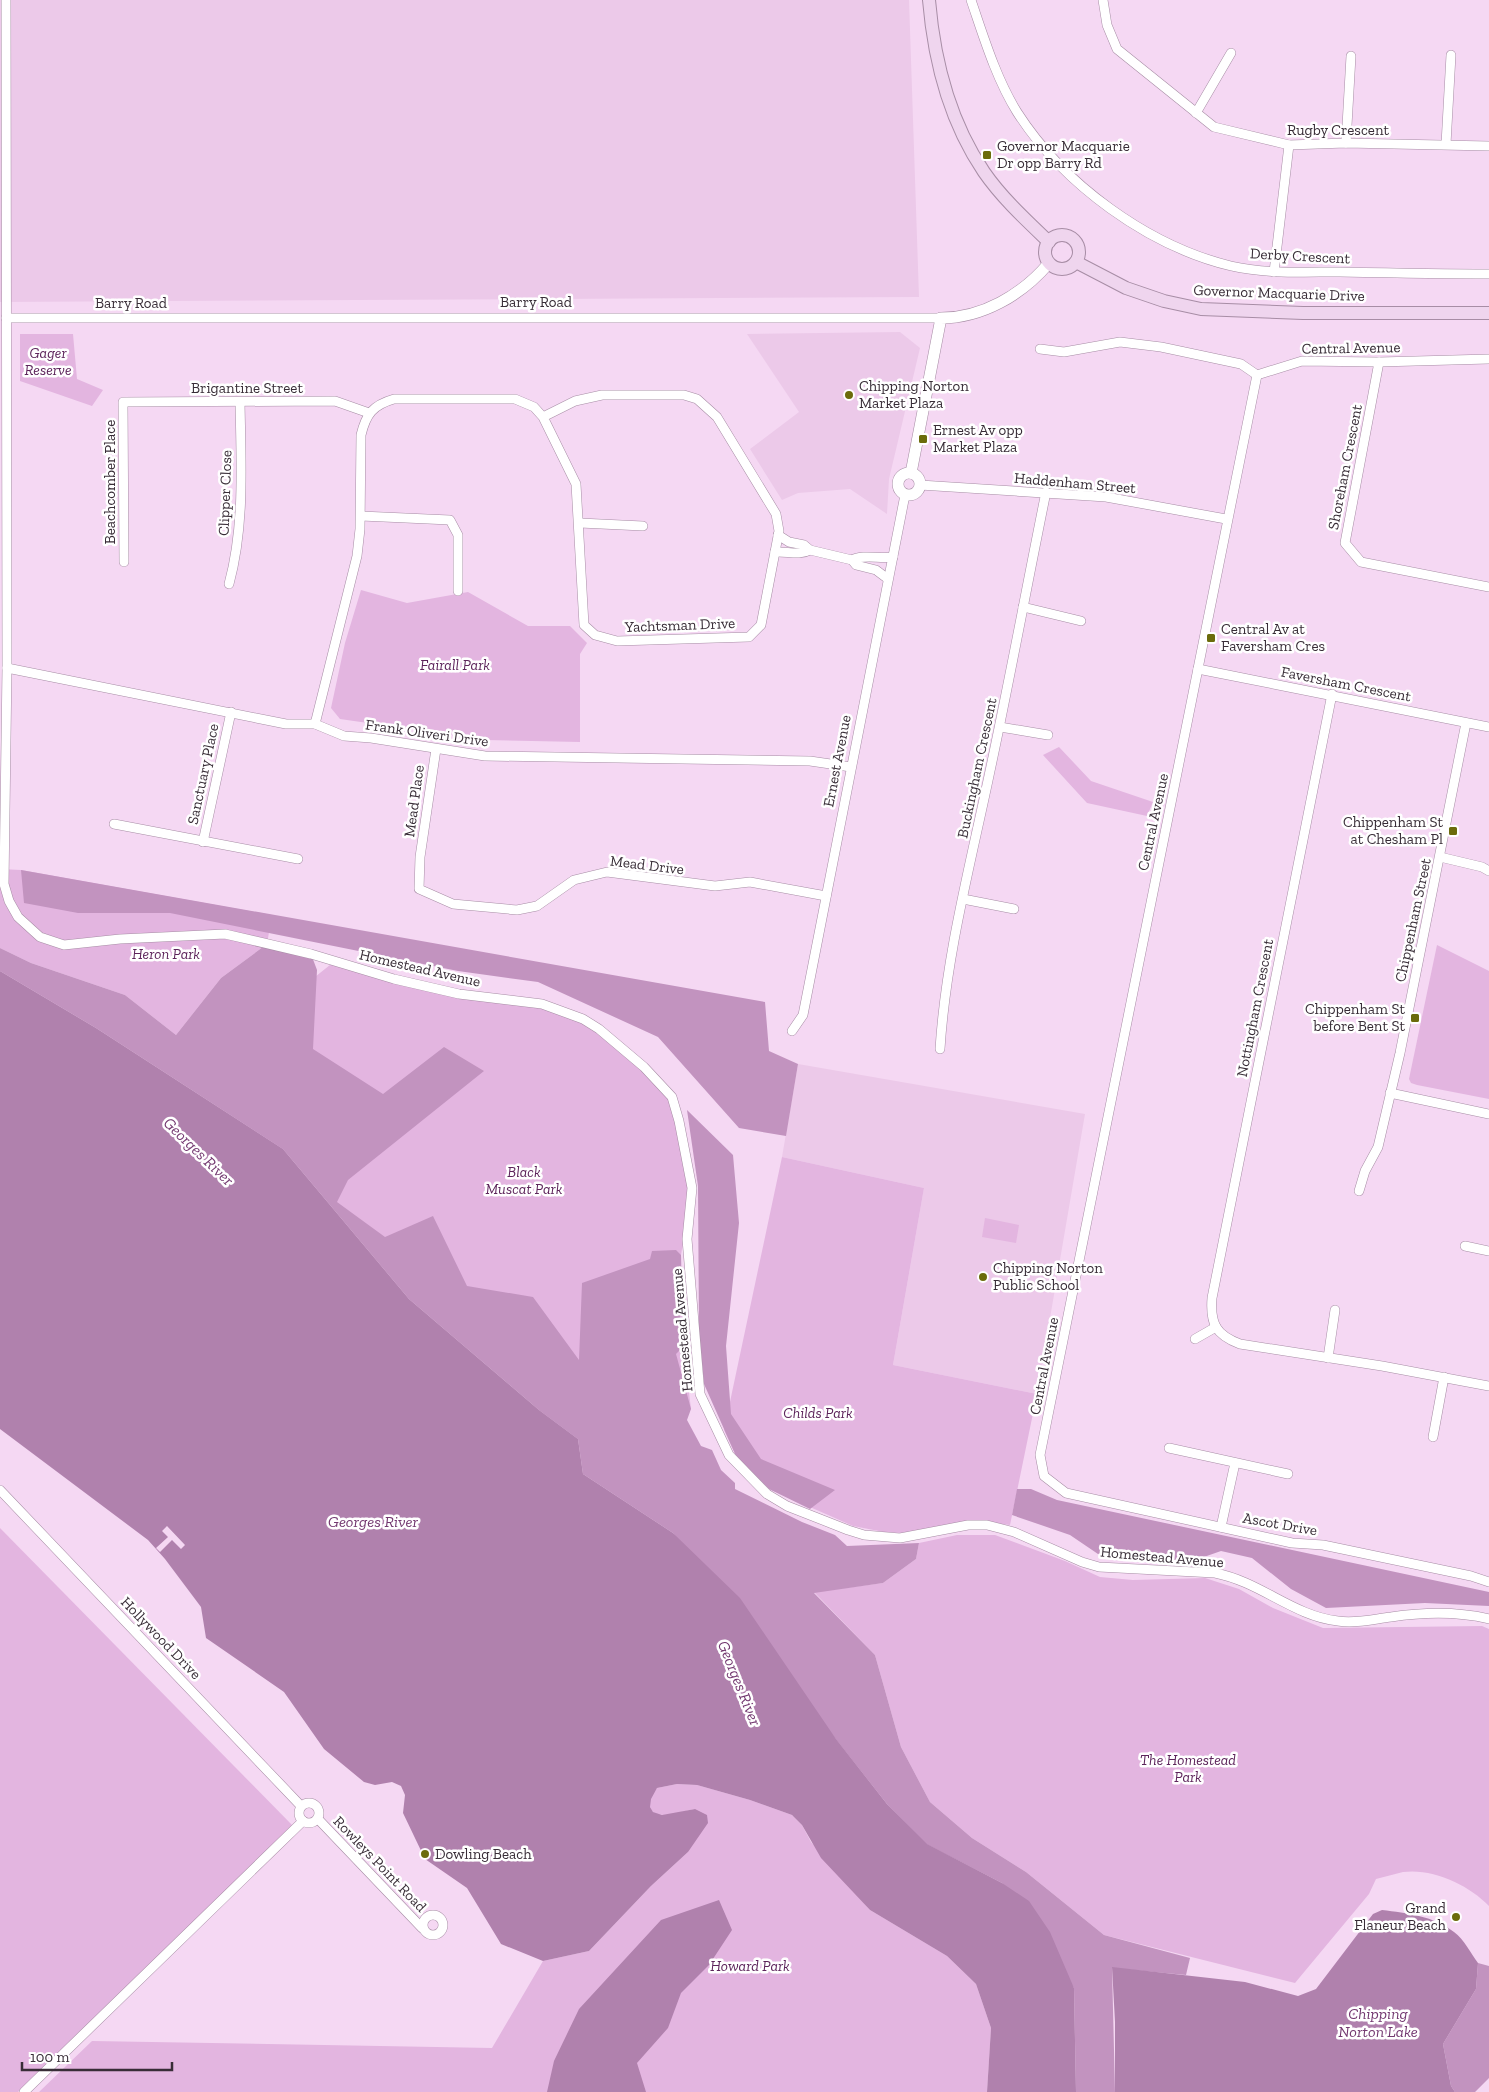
<svg xmlns="http://www.w3.org/2000/svg" width="1489" height="2092" font-family="'Zilla Slab',serif">
<style>
.built{fill:#ecc9e9}
.green{fill:#e3b5e0}
.forest{fill:#c293bf}
.water{fill:#b081ad}
.pier{fill:#f5d8f3}
.lines{fill:none;stroke-linecap:round;stroke-linejoin:round}
.minor-casing{stroke:#a78da5;stroke-width:10}
.tertiary-casing{stroke:#a78da5;stroke-width:12}
.secondary-casing{stroke:#a78da5;stroke-width:14}
.minor{stroke:#fff;stroke-width:9}
.tertiary{stroke:#fff;stroke-width:11}
.secondary{stroke:#efd5ee;stroke-width:12}
.poi-dot{fill:#6b6b0b;stroke:#fff;stroke-width:2}
.labels{text-anchor:middle;stroke-width:5;stroke-linejoin:round;paint-order:stroke}
.street-label{font-size:15px;fill:#382d37;stroke:#fff}
.poi-label{font-size:15px;fill:#382d37;stroke:#fff;text-anchor:start}
.park-label{font-size:15px;font-style:italic;fill:#5d245b;stroke:#fff}
.water-label{font-size:16px;font-style:italic;fill:#733870;stroke:#fff}
</style>
<rect width="100%" height="100%" fill="#f5d8f3"/>
<g class="built">
<path d="M0,0H909L919,297L0,302Z"/>
<path d="M900,332L920,348L889,479L887,514L850,489L798,493L782,500L750,449L799,412L747,334Z"/>
<path d="M798,1064L1085,1114L1037,1394L893,1365L924,1188L782,1157Z"/>
</g>
<g class="green">
<path d="M20,334H73L77,379L103,390L92,406L20,381Z"/>
<path d="M361,590L407,603L468,592L528,626H570L587,643L580,654V742L486,740L340,719L331,708L345,643Z"/>
<path d="M1059,747L1091,781L1153,802L1147,816L1087,803L1043,755Z"/>
<path d="M0,869L21,870L272,915L267,944L221,978L176,1035L125,995L31,963L0,948Z"/>
<path d="M1437,945L1489,971V1099L1417,1085L1411,1083L1409,1079Z"/>
<path d="M335,961L394,979L542,1004L583,1019L672,1097L692,1188L681,1255L683,1343L691,1409L578,1439L539,1410L283,1149L182,1083Z"/>
<path d="M782,1157L924,1188L893,1365L1037,1394L1010,1525L972,1520L905,1533L884,1532L853,1526L769,1489L736,1456L724,1430Z"/>
<path d="M985,1218L1019,1225L1016,1243L982,1237Z"/>
<path d="M0,1528L294,1827L18,2092H0Z"/>
<path d="M957,1535H995L1065,1561L1100,1577L1133,1580L1205,1578L1239,1589L1273,1608L1323,1628L1482,1626L1489,1629V1906C1469,1885 1433,1868 1403,1872C1394,1874 1385,1877 1376,1879L1369,1894L1295,1983L1104,1935L1026,1872L972,1838L930,1802L901,1747L875,1655L814,1592L883,1583L916,1559L919,1543Z"/>
<path d="M677,1784L697,1785L750,1800L792,1815L802,1825L811,1842L870,1910L947,1956L976,1984L991,2028L987,2092H39L92,2041L492,2048L543,1961L589,1951L651,1886L688,1852L695,1809C684,1810 655,1823 650,1807C648,1800 653,1793 657,1788Z"/>
</g>
<g class="forest">
<path d="M21,870L765,1002L769,1051L798,1064L786,1136L739,1128L658,1037L538,982L458,971L170,913H78L24,903Z"/>
<path d="M267,944L311,954L317,970L313,1049L383,1094L444,1047L484,1071L348,1180L337,1202L385,1237L433,1216L467,1286L533,1297L579,1360L582,1283L650,1259L652,1251L676,1250L681,1255L682,1306L679,1324L683,1328V1339L679,1340L680,1350L676,1354L691,1409L687,1420L701,1446L712,1450L721,1470L735,1483V1489L802,1522L835,1535L847,1546L919,1543L916,1559L883,1583L814,1593L875,1655L901,1747L930,1802L972,1838L1026,1872L1104,1935L1190,1958L1186,1975L1112,1968L1115,2092H1076L1074,1988L1002,1883L926,1844L887,1804L673,1533L583,1474L578,1439L539,1410L409,1299L283,1149L96,1028L0,971V948L31,963L125,995L176,1035L221,978Z"/>
<path d="M687,1110L733,1155L739,1223L726,1346L731,1414L761,1459L835,1490L810,1509L769,1489L736,1456L704,1384L699,1331L698,1186Z"/>
<path d="M1017,1489H1031L1057,1500L1489,1592V1606L1425,1603L1326,1608L1291,1589L1252,1558L1221,1551L1201,1558L1153,1562L1098,1554L1070,1535L1012,1515Z"/>
<path d="M1478,1963L1489,1966V2078L1475,2092H1455L1451,2086L1443,2044L1476,1989Z"/>
</g>
<g class="water">
<path d="M0,971L96,1028L283,1149L409,1299L539,1410L578,1439L583,1474L673,1533L740,1598L836,1739L887,1804L927,1844L1002,1883L1029,1901L1050,1932L1074,1988L1076,2092H987L991,2028L976,1984L947,1956L870,1910L821,1858L802,1825L792,1815L750,1800L697,1785L677,1784L657,1788L651,1799L650,1807L653,1812L662,1815L695,1809L707,1815L708,1823L688,1852L651,1886L589,1951L543,1961L501,1944L467,1888L425,1859L403,1813L405,1795L401,1786L392,1782L375,1785L364,1782L324,1749L284,1692L206,1638L201,1607L165,1559L148,1540L0,1429Z"/>
<path d="M719,1900L732,1930L709,1965L681,1993L668,2028L637,2063L646,2092H547L554,2061L579,2009L661,1920Z"/>
<path d="M1382,1910C1407,1913 1434,1916 1454,1932C1464,1939 1471,1954 1478,1963L1476,1989L1443,2044L1451,2086L1455,2092H1115V2022L1112,1967L1245,1982L1298,1996L1316,1989L1373,1914Z"/>
</g>
<path class="pier" d="M167,1526L185,1545L181,1549L172,1540L160,1552L156,1548L168,1537L162,1531Z"/>
<g class="lines">
<g class="minor-casing">
<g id="minor">
<path d="M6,0L7,668L4,884L9,901L18,917L40,937L64,945L120,939L225,934L311,954L394,979L459,994L542,1004L583,1019L599,1029L644,1067L672,1097L679,1121L692,1188L687,1239L700,1394L729,1455L767,1494L787,1506L848,1530L864,1535L900,1538L968,1525H987L1014,1532L1082,1562L1099,1567L1215,1573C1261,1582 1293,1616 1338,1621C1355,1624 1374,1619 1391,1617C1425,1612 1456,1611 1489,1619"/>
<path d="M971,0C984,38 996,78 1017,112C1063,184 1148,246 1231,266C1266,274 1302,272 1337,272C1388,273 1438,274 1489,274"/>
<path d="M1103,0L1107,25L1117,49L1214,127L1289,145L1346,143L1489,146"/>
<path d="M1196,113L1231,53"/>
<path d="M1346,143L1351,56"/>
<path d="M1446,144L1451,55"/>
<path d="M1274,272L1289,145"/>
<path d="M6,318H941"/>
<path d="M1040,349L1064,352L1120,342L1161,347L1241,364L1257,375"/>
<path d="M1379,362L1345,543L1361,562L1489,587"/>
<path d="M1257,375L1040,1455L1044,1476L1066,1493L1292,1543L1323,1545L1471,1576L1489,1582"/>
<path d="M1257,375L1302,361L1379,362L1489,359"/>
<path d="M920,485L1106,497L1226,519"/>
<path d="M361,516L450,520L458,535V591"/>
<path d="M580,523L643,526"/>
<path d="M778,535L789,542L804,545L810,550L852,560C862,554 880,559 893,557"/>
<path d="M775,552C787,551 799,556 810,550"/>
<path d="M852,560L856,565L876,570L888,579"/>
<path d="M124,562L123,402L335,401L369,413"/>
<path d="M229,584C245,525 241,462 240,402"/>
<path d="M1023,607L1081,621"/>
<path d="M7,668L286,724H315L344,736L371,738L485,756L810,761L851,767"/>
<path d="M1198,669L1489,727"/>
<path d="M1332,694L1212,1298C1210,1324 1216,1335 1240,1344L1382,1366L1489,1386"/>
<path d="M315,724L357,556L360,529L361,435C366,414 373,405 394,399H515L534,407L543,417L575,401L602,395H684L697,399L717,417L776,514L779,531L761,625L749,637L617,641L595,635L584,625L576,484L543,417"/>
<path d="M1000,727L1048,735"/>
<path d="M436,749L420,857L419,889L453,904L517,910L537,906L574,880L607,872L715,886L750,882L826,896"/>
<path d="M114,824L298,859"/>
<path d="M203,842L231,712"/>
<path d="M1440,857L1482,867L1489,871"/>
<path d="M963,899L1014,909"/>
<path d="M792,1031L803,1015L905,495"/>
<path d="M940,1049C946,955 971,862 990,771C1010,678 1027,585 1046,492"/>
<path d="M1390,1093L1489,1114"/>
<path d="M1359,1191L1365,1171L1378,1147L1400,1053L1466,723"/>
<path d="M1465,1246L1489,1251"/>
<path d="M1195,1339L1216,1327"/>
<path d="M1328,1358L1335,1310"/>
<path d="M1433,1437L1444,1377"/>
<path d="M1169,1448L1288,1474"/>
<path d="M0,1490L301,1806"/>
<path d="M1221,1527L1235,1463"/>
<circle cx="309" cy="1813" r="10"/>
<path d="M318,1819L422,1928"/>
<circle cx="433" cy="1925" r="10"/>
<path d="M24,2092L303,1821"/>
</g>
</g>
<g class="tertiary-casing">
<g id="tertiary">
<circle cx="909" cy="484" r="11"/>
<path d="M911,473L941,318C982,318 1022,295 1049,263"/>
</g>
</g>
<g class="secondary-casing">
<g id="secondary">
<path d="M929,0C934,60 950,122 984,172C1002,198 1026,220 1049,242"/>
<circle cx="1062" cy="252" r="17"/>
<path d="M1076,262L1126,288L1164,301L1201,309L1303,313H1489"/>
</g>
</g>
<use href="#minor" class="minor"/>
<use href="#tertiary" class="tertiary"/>
<use href="#secondary" class="secondary"/>
</g>
<g class="poi-dot">
<rect x="982" y="150" width="10" height="10" rx="2.5"/>
<circle cx="849" cy="395" r="5"/>
<rect x="918" y="434" width="10" height="10" rx="2.5"/>
<rect x="1206" y="633" width="10" height="10" rx="2.5"/>
<rect x="1448" y="826" width="10" height="10" rx="2.5"/>
<rect x="1410" y="1013" width="10" height="10" rx="2.5"/>
<circle cx="983" cy="1277" r="5"/>
<circle cx="425" cy="1854" r="5"/>
<circle cx="1456" cy="1917" r="5"/>
</g>
<g class="labels">
<g class="street-label">
<text x="1338" y="135">Rugby Crescent</text>
<text transform="translate(1300 256) rotate(3)" y="5">Derby Crescent</text>
<text transform="translate(1279 293) rotate(2)" y="5">Governor Macquarie Drive</text>
<text x="536" y="307">Barry Road</text>
<text x="131" y="308">Barry Road</text>
<text transform="translate(1351 348) rotate(-1)" y="5">Central Avenue</text>
<text x="247" y="393">Brigantine Street</text>
<text transform="translate(1345 467) rotate(-79)" y="5">Shoreham Crescent</text>
<text transform="translate(110 482) rotate(-90)" y="5">Beachcomber Place</text>
<text transform="translate(1075 483) rotate(5)" y="5">Haddenham Street</text>
<text transform="translate(225 493) rotate(-88)" y="5">Clipper Close</text>
<text transform="translate(680 625) rotate(-2)" y="5">Yachtsman Drive</text>
<text transform="translate(1346 684) rotate(11)" y="5">Faversham Crescent</text>
<text transform="translate(427 733) rotate(8)" y="5">Frank Oliveri Drive</text>
<text transform="translate(837 761) rotate(-79)" y="5">Ernest Avenue</text>
<text transform="translate(977 768) rotate(-78)" y="5">Buckingham Crescent</text>
<text transform="translate(203 774) rotate(-78)" y="5">Sanctuary Place</text>
<text transform="translate(414 801) rotate(-82)" y="5">Mead Place</text>
<text transform="translate(1153 822) rotate(-78)" y="5">Central Avenue</text>
<text transform="translate(647 865) rotate(7)" y="5">Mead Drive</text>
<text transform="translate(1413 920) rotate(-78)" y="5">Chippenham Street</text>
<text transform="translate(420 968) rotate(13)" y="5">Homestead Avenue</text>
<text transform="translate(1255 1008) rotate(-79)" y="5">Nottingham Crescent</text>
<text transform="translate(682 1330) rotate(-95)" y="5">Homestead Avenue</text>
<text transform="translate(1044 1366) rotate(-79)" y="5">Central Avenue</text>
<text transform="translate(1280 1524) rotate(10)" y="5">Ascot Drive</text>
<text transform="translate(1162 1557) rotate(5)" y="5">Homestead Avenue</text>
<text transform="translate(161 1638) rotate(46)" y="5">Hollywood Drive</text>
<text transform="translate(380 1864) rotate(46)" y="5">Rowleys Point Road</text>
</g>
<g class="poi-label">
<text x="997" y="151">Governor Macquarie<tspan x="997" dy="17">Dr opp Barry Rd</tspan></text>
<text x="859" y="391">Chipping Norton<tspan x="859" dy="17">Market Plaza</tspan></text>
<text x="933" y="435">Ernest Av opp<tspan x="933" dy="17">Market Plaza</tspan></text>
<text x="1221" y="634">Central Av at<tspan x="1221" dy="17">Faversham Cres</tspan></text>
<text x="1443" y="827" text-anchor="end">Chippenham St<tspan x="1443" dy="17">at Chesham Pl</tspan></text>
<text x="1405" y="1014" text-anchor="end">Chippenham St<tspan x="1405" dy="17">before Bent St</tspan></text>
<text x="993" y="1273">Chipping Norton<tspan x="993" dy="17">Public School</tspan></text>
<text x="435" y="1859">Dowling Beach</text>
<text x="1446" y="1913" text-anchor="end">Grand<tspan x="1446" dy="17">Flaneur Beach</tspan></text>
</g>
<g class="park-label">
<text x="48" y="358">Gager<tspan x="48" dy="17">Reserve</tspan></text>
<text x="455" y="670">Fairall Park</text>
<text x="166" y="959">Heron Park</text>
<text x="524" y="1177">Black<tspan x="524" dy="17">Muscat Park</tspan></text>
<text x="818" y="1418">Childs Park</text>
<text x="1188" y="1765">The Homestead<tspan x="1188" dy="17">Park</tspan></text>
<text x="750" y="1971">Howard Park</text>
</g>
<g class="water-label">
<text transform="translate(199 1151) rotate(44)" y="6">Georges River</text>
<text x="373" y="1527">Georges River</text>
<text transform="translate(740 1683) rotate(68)" y="6">Georges River</text>
<text x="1378" y="2019">Chipping<tspan x="1378" dy="18">Norton Lake</tspan></text>
</g>
</g>
<path d="M22 2062v8h150v-8" fill="none" stroke="#382d37" stroke-width="2.5"/>
<text x="30" y="2062" font-size="15" fill="#382d37" stroke="#ffffff" stroke-width="4" paint-order="stroke">100 m</text>
</svg>
